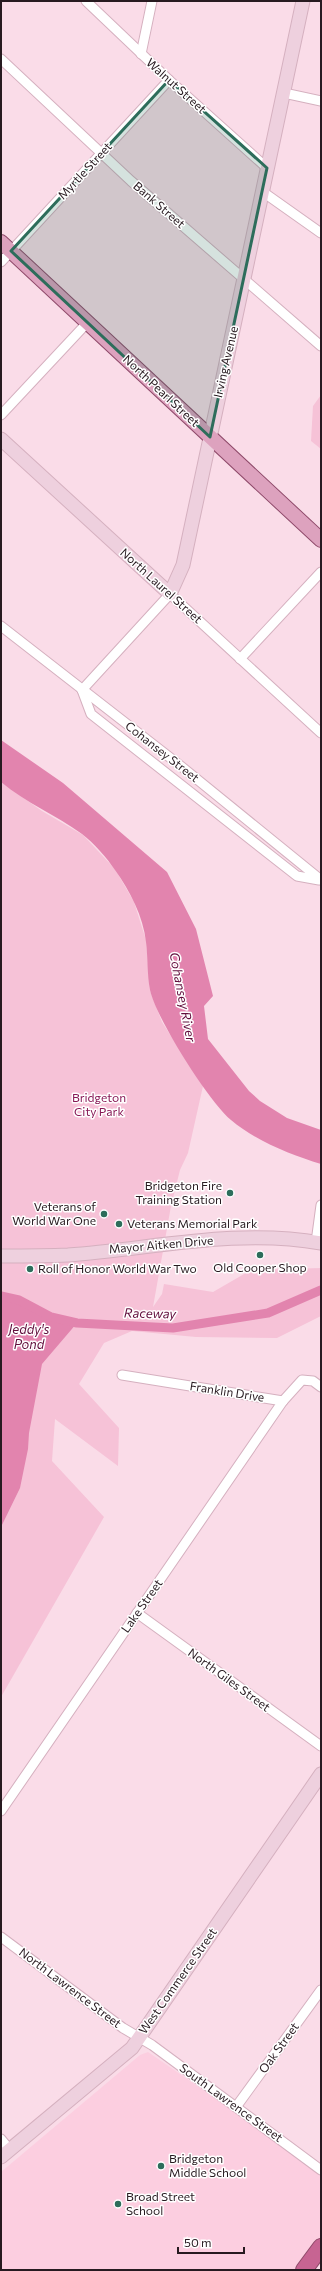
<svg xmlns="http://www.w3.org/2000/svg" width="322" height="2271" font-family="Commissioner,sans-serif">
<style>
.built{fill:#fccee0}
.green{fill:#f6c2d7}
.water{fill:#e284ae}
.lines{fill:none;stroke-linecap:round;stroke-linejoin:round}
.canal{stroke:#e284ae;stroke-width:9}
.street-casing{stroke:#d5b0bf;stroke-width:11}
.secondary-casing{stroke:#d5b0bf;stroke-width:15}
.primary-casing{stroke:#8f4a6a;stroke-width:16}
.highway-casing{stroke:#8f4a6a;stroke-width:18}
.street{stroke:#fff;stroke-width:9}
.secondary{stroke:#eed0de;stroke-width:13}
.primary{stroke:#dda2be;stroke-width:14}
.highway{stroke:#c76492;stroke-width:16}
.marked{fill:#2d6d5b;fill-opacity:0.2;stroke:#2d6d5b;stroke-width:3;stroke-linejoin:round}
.poi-dot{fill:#2d6d5b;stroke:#fff;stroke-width:1.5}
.labels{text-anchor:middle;stroke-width:3;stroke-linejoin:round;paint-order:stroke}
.street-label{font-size:12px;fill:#271a20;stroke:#fff}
.park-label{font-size:12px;fill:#871856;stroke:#fff}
.poi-label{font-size:12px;fill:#271a20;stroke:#fff;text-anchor:start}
.water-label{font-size:13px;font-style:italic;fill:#610d3c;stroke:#fff}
</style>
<rect width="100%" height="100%" fill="#fadce8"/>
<path class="built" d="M148,2052L321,2171V2246L303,2270H1V2172L140,2055Z"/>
<g class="green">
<path d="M321,395V449L311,441L313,406Z"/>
<path d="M1,782L42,811L83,835L115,869L134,902L146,940L150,991L162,1022L203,1086L188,1153L180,1170L171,1206L153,1307L162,1294L164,1284L213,1292L251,1270L321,1268V1316L277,1338L196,1337L132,1331L104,1343L79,1384L119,1428L118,1466L55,1419L52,1461L104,1517L1,1697Z"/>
</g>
<g class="water">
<path d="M1,740L63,783L167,872L196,929L213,996L204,1006L208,1039L249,1091L260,1101L287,1118L321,1130V1164C291,1155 256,1141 231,1120C209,1102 156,1018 150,990C147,974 148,958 146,942C143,916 130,891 115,870C107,858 94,843 82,834C56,815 26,803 1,782Z"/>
<path d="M1,1296L19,1300L51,1317L77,1323L42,1364L29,1433L28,1449L20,1488L1,1527Z"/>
</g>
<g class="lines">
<path class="canal" d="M1,1296L19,1300L51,1317L77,1323L173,1328L268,1313L321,1290"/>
<g class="street-casing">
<g id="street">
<path d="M86,1L169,80L267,168"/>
<path d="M141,54L152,1"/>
<path d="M1,59L131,181L321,346"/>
<path d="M284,93L321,101"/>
<path d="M263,192L321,233"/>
<path d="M1,262L169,80"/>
<path d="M1,415L87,323"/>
<path d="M1,626L177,763L321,880"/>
<path d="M240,659L321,572"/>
<path d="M82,690L170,594L321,733"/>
<path d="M82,690L91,714L297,876L319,880"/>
<path d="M316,1242L321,1205"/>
<path d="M122,1375L283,1401"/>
<path d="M137,1613L321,1746"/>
<path d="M1,1811L283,1401L302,1380L313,1381L321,1387"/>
<path d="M1,1937L123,2028L152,2045L321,2170"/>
<path d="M236,2107L321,1990"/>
<path d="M1,2139L10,2150"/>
</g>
</g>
<g class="secondary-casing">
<g id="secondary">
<path d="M1,439L170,594L183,565L303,1"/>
<path d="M1,1256C23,1256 45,1256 68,1255C152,1249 236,1228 321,1243"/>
<path d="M1,2157L132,2048L321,1774"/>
</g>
</g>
<g class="primary-casing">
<path id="primary" d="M1,242L321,540"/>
</g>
<g class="highway-casing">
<path id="highway" d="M304,2270L321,2247"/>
</g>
<use href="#street" class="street"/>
<use href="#secondary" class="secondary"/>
<use href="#primary" class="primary"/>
<use href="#highway" class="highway"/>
</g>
<path class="marked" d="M169,80L267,168L210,437L11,251Z"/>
<g class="poi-dot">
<circle cx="230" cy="1193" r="4"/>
<circle cx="104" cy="1214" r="4"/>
<circle cx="119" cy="1224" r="4"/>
<circle cx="260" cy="1255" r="4"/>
<circle cx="30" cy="1269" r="4"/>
<circle cx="161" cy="2166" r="4"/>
<circle cx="118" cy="2204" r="4"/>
</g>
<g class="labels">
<g class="street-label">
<text transform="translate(176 86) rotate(42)" y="4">Walnut Street</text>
<text transform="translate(85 171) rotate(-47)" y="4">Myrtle Street</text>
<text transform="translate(159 205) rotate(41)" y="4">Bank Street</text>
<text transform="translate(226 362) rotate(-77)" y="4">Irving Avenue</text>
<text transform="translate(161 391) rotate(43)" y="4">North Pearl Street</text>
<text transform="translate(161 586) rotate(42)" y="4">North Laurel Street</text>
<text transform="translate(162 752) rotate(38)" y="4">Cohansey Street</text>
<text transform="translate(161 1245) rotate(-5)" y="4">Mayor Aitken Drive</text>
<text transform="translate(227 1392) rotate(9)" y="4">Franklin Drive</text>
<text transform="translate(142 1606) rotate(-55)" y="4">Lake Street</text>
<text transform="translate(229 1680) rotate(36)" y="4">North Giles Street</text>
<text transform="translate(178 1981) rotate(-55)" y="4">West Commerce Street</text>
<text transform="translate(70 1988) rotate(37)" y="4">North Lawrence Street</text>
<text transform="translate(279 2048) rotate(-54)" y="4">Oak Street</text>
<text transform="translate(231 2103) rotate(36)" y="4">South Lawrence Street</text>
</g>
<g class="park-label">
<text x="99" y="1102">Bridgeton<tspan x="99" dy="14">City Park</tspan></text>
</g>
<g class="poi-label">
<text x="222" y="1190" text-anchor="end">Bridgeton Fire<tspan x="222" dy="14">Training Station</tspan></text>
<text x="96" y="1211" text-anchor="end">Veterans of<tspan x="96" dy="14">World War One</tspan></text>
<text x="127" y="1228">Veterans Memorial Park</text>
<text x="260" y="1272" text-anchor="middle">Old Cooper Shop</text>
<text x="38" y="1273">Roll of Honor World War Two</text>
<text x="169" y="2163">Bridgeton<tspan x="169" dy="14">Middle School</tspan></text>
<text x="126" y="2201">Broad Street<tspan x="126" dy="14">School</tspan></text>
</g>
<g class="water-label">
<text transform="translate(183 997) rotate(79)" y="5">Cohansey River</text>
<text transform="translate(150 1313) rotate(1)" y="5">Raceway</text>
<text x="29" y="1334">Jeddy's<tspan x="29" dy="15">Pond</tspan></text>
</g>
</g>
<rect width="322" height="2271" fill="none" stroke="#271a20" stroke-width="4"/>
<path d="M178 2247v6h66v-6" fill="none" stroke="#271a20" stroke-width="2"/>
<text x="184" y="2247" font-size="12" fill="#271a20" stroke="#ffffff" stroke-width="3" paint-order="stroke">50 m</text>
</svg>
